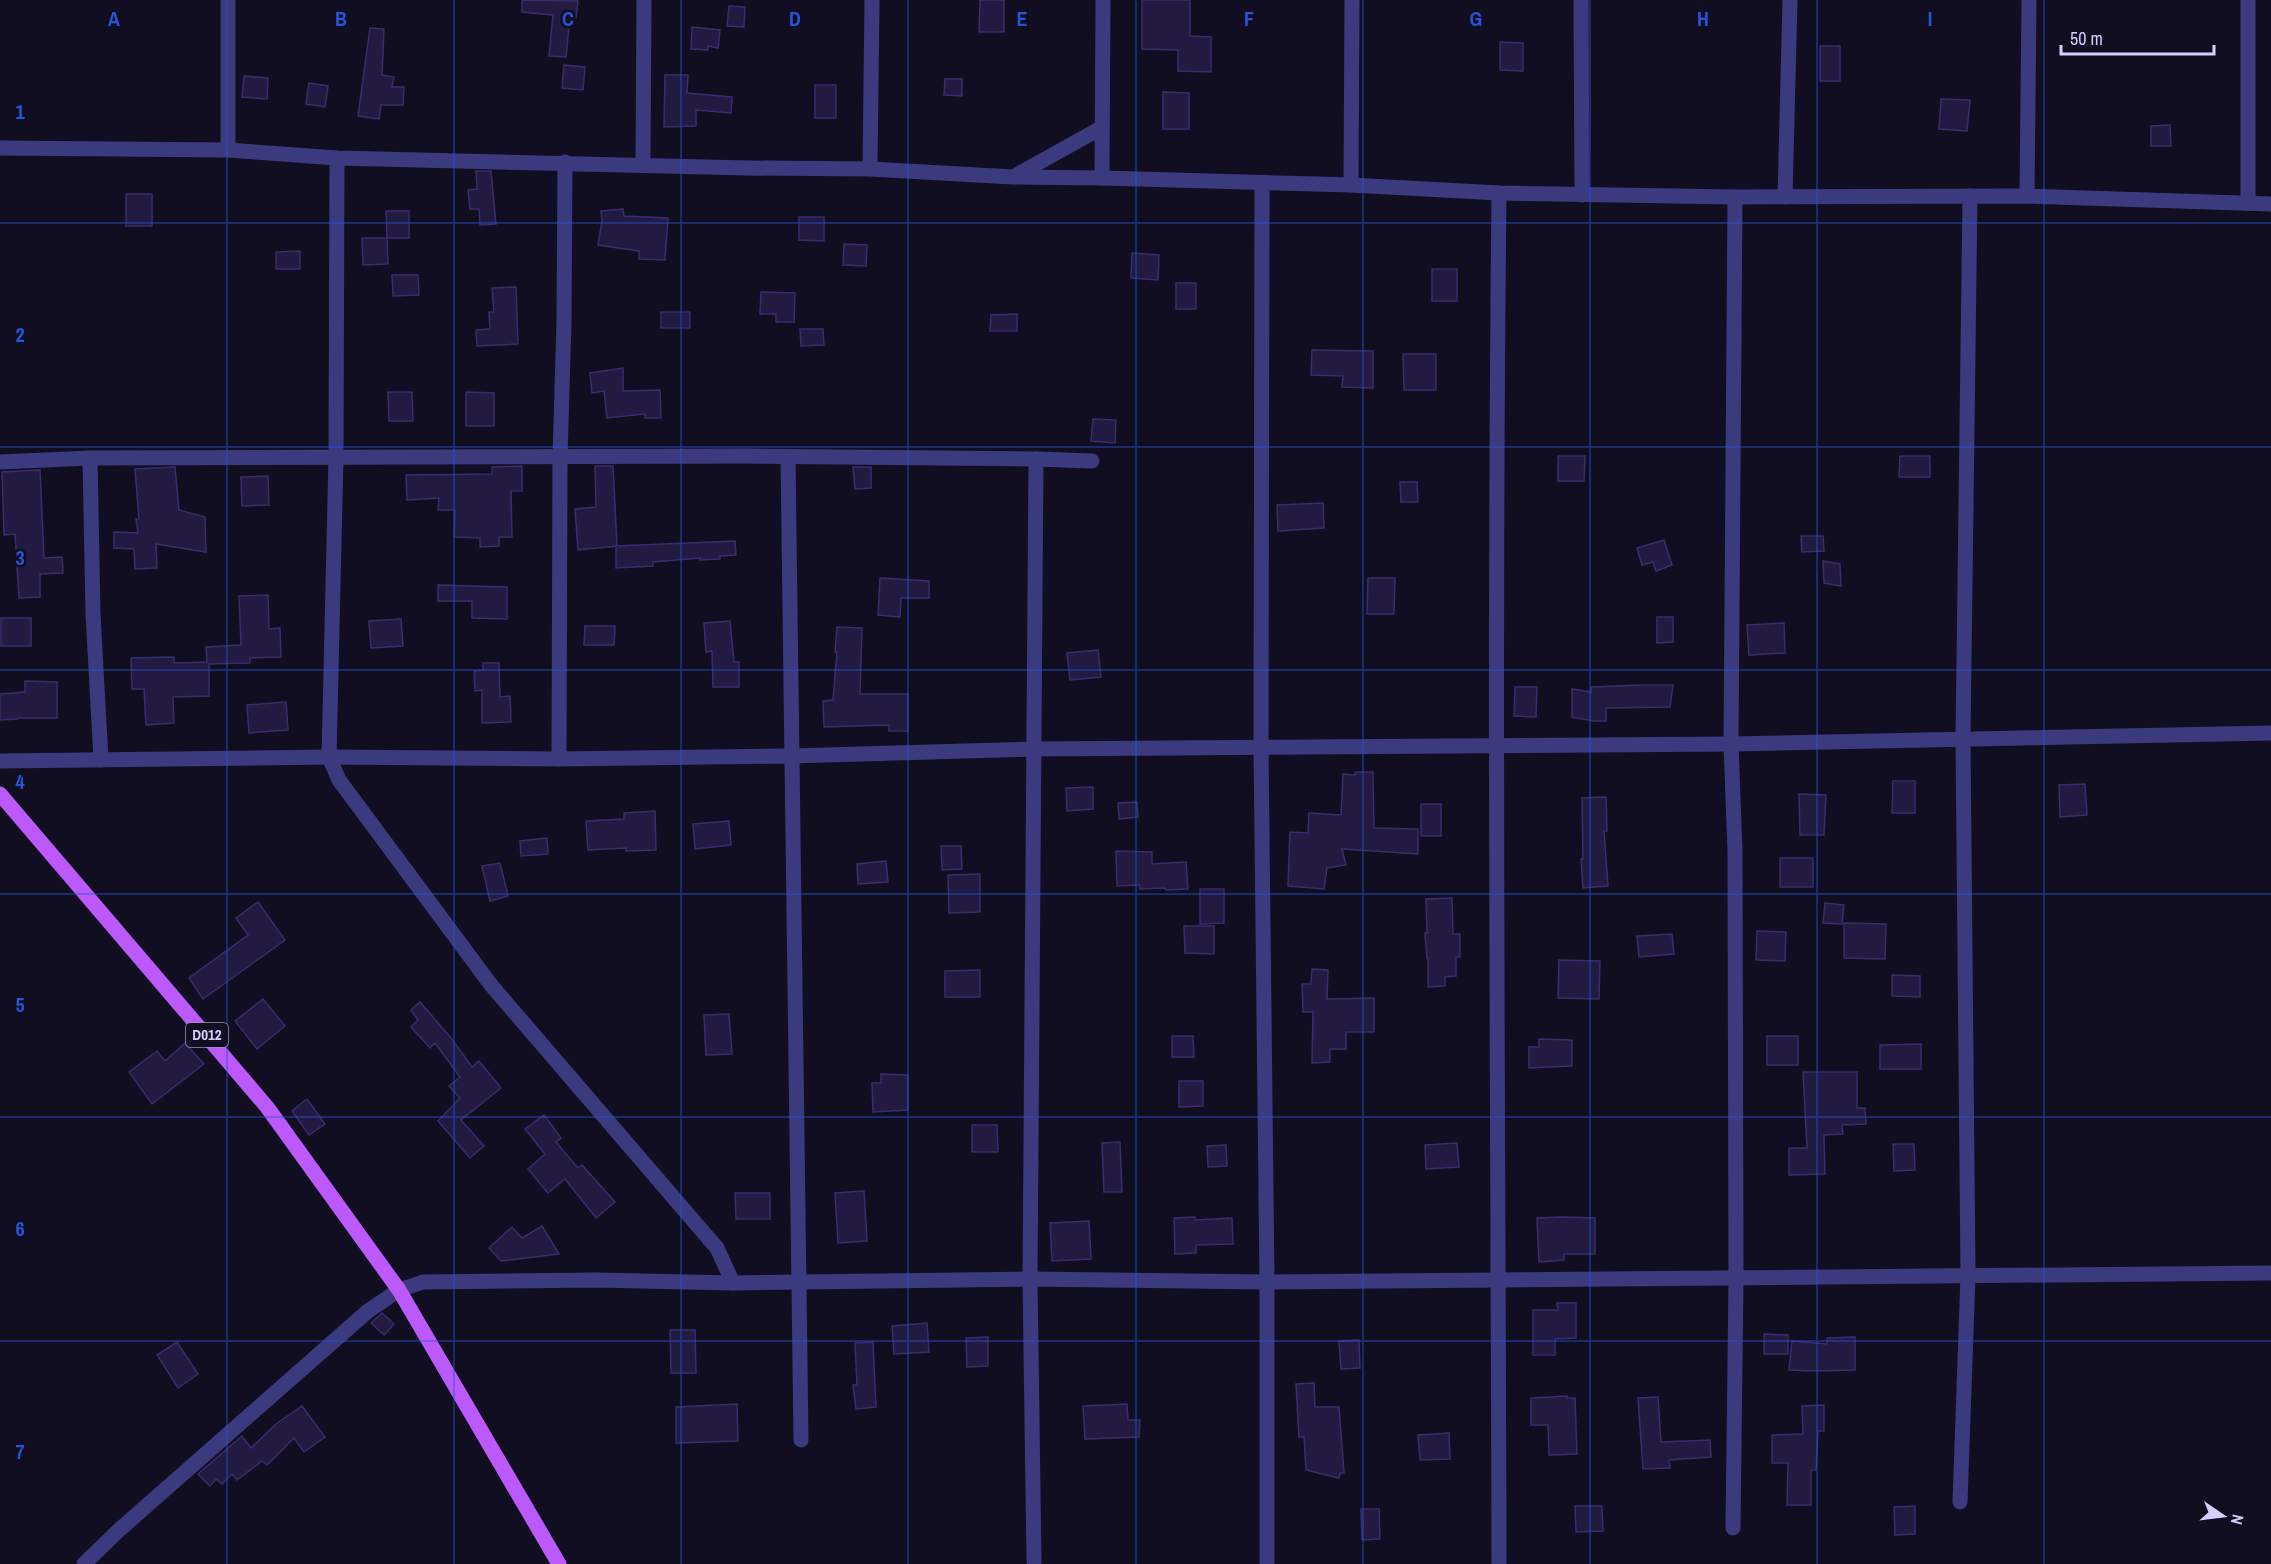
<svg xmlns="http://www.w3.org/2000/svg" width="2271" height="1564" font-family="'Archivo Narrow',sans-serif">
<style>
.building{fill:#221a41;stroke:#392d6d;stroke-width:1.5}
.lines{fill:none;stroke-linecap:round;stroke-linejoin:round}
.minor{stroke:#3c3a7f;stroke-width:15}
.major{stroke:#bc59fb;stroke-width:15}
.grid{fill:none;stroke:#2654da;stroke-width:1.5;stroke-opacity:0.55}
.labels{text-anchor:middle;stroke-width:5;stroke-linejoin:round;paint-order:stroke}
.shield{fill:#110e21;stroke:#9a95bc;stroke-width:1.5}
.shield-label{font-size:15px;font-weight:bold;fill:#d4cffe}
.grid-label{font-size:20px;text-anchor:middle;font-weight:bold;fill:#2654da;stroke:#110e21;stroke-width:5;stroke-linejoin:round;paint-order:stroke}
</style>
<rect width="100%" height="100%" fill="#110e21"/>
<g class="building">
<path d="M522,0L578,1L576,18L570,17L566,57L549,56L553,15L522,12Z"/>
<path d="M980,0H1004V32H979Z"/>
<path d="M1142,0H1190V36L1211,37V72L1178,71V50L1142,49Z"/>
<path d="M729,6L745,7L744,27L727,26Z"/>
<path d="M692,27L720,30L718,48L708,46V50L691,49Z"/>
<path d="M370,28L384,29L382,75L394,77L392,87H404L403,105H381L379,119L358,116Z"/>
<path d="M1500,42L1523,43V71L1500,70Z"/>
<rect x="1820" y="46" width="20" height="35"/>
<path d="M564,65L585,67L583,90L562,88Z"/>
<path d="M665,75H688L687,93L732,97L731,113L696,110V126L664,127Z"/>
<path d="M244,76L268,78L267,99L242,97Z"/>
<path d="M945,79H962V96L944,95Z"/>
<path d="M309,83L328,86L325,107L306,104Z"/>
<rect x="815" y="85" width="21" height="33"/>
<path d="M1163,92L1189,93V129H1163Z"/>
<path d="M1941,99L1970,100L1967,131L1939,129Z"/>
<path d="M2170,125L2171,146H2151V126Z"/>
<path d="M476,171H491L496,224L480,225L479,209H470L468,190L477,189Z"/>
<rect x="126" y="194" width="26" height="32"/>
<path d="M623,209L624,216L668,218L665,260L639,259V251L598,245L602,221L601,211Z"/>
<path d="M386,211H409V238H387L388,264L363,265L362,238H387Z"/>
<path d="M799,217H824V241L799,240Z"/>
<path d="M844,244L867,245L866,266L843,265Z"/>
<path d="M300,251V269H276V252Z"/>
<path d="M1132,253L1159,255L1158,280L1131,278Z"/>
<rect x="1432" y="269" width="25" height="32"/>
<path d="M392,275H418L419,295L393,296Z"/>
<rect x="1176" y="283" width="20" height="26"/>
<path d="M516,287L518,344L477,346L476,330L490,329L489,312H494L492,288Z"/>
<path d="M761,292L795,293L794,322H776V314H760Z"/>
<rect x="661" y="312" width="29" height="16"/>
<path d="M1017,314V331H990L991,315Z"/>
<path d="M800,329H823L824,345L801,346Z"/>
<path d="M1312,350L1373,351V388L1342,387L1343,376L1311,375Z"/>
<path d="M1403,354H1436V390H1404Z"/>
<path d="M623,368V391L660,390L661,418H645V414L607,418L604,391L592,393L590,373Z"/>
<path d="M388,392H412L413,421H389Z"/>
<path d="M466,392L494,393V426H466Z"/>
<path d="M1093,419L1116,420L1115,443L1091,441Z"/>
<path d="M1558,456H1585L1584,481H1558Z"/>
<path d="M1900,456H1930V477H1899Z"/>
<path d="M522,466V491H511L512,537H499V546L480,547V538L454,537L455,510H438L439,498L407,500L406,475L492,474V467Z"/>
<path d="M595,466H613L617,546L578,550L575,509L596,507Z"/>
<path d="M175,467L179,510L205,517L206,552L156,544L157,568L135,569L134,549L114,548V532L138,533L136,519H139L135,469Z"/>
<path d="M853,467H871V488L855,489Z"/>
<path d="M40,470L44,558L62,557L63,573L40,574V597L19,598L15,534L4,535L2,472Z"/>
<path d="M268,476L269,505L242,506L241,477Z"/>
<path d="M1400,482H1417L1418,502H1401Z"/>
<path d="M1323,503L1324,528L1278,531L1277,505Z"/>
<path d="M1801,536H1823L1824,551L1802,552Z"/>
<path d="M1664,540L1672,565L1656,571L1653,562L1642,565L1637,548Z"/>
<path d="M735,541L736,555L720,556V559L700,560V558L653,562V566L616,568V546Z"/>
<path d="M1823,561L1840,564L1841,586L1824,583Z"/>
<path d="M880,578L929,581V598H901L900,617L878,615Z"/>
<path d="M1368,578H1395L1394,614H1367Z"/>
<path d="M438,585L507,587V619L472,618V601H438Z"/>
<path d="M268,595L269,629L280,628L281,657L250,658V663L209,664V696L173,697L174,723L146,725L144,689H132L131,658L174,657V663L207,662L206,647L241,645L239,596Z"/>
<path d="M1657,617H1673V642L1657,643Z"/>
<rect x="1" y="618" width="30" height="28"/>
<path d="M401,619L403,646L371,648L369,621Z"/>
<path d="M730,621L734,662H739V687H713L712,651L706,652L704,623Z"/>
<path d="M1784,623L1785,653L1749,655L1747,625Z"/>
<path d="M585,626H615L614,645H584Z"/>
<path d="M837,627L862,628L860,694H908V731H889V725L824,727L823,701L833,700L837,652H835Z"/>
<path d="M1098,650L1101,677L1070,680L1067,653Z"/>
<path d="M483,663H499L500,697L510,696L511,722L482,723V690L475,691L474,671L483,670Z"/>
<path d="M25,681L57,682V718H18V719L0,720V694L25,692Z"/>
<path d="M1642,685H1673L1670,707L1606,708V721H1594L1572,717V689L1591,692V687Z"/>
<path d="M1515,687H1537L1536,717L1514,716Z"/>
<path d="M286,702L288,730L249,733L247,705Z"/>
<path d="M1355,772H1373L1374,828L1418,829V854L1342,849L1346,865L1327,868L1324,889L1288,886L1290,832L1308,833L1309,813L1341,815L1343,774L1355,775Z"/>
<path d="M1893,781H1915V813H1892Z"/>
<path d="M2085,784L2087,815L2060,817L2059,785Z"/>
<path d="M1093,787V809L1067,811L1066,788Z"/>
<path d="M1799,794L1826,795L1824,835H1800Z"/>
<path d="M1606,797L1607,831H1604L1608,886L1583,888L1581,859H1583L1582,798Z"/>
<path d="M1137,802L1138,817L1119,819L1118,803Z"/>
<rect x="1421" y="804" width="20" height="32"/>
<path d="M655,811L656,850L626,851V848L588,850L586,821L624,819V813Z"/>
<path d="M729,821L731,845L695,849L693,824Z"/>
<path d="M547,838L548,854L521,856L520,841Z"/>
<path d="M941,846H961L962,869L942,870Z"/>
<path d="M1116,851L1152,852V864L1186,862L1188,889L1166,890L1165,888L1140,889V885L1117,886Z"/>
<rect x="1780" y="858" width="33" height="29"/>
<path d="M886,861L888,882L858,884L857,864Z"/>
<path d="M500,863L508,896L490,901L482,866Z"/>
<path d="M980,874V912L949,913L948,875Z"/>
<path d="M1200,889H1224V923L1200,924Z"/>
<path d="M1452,898L1453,934H1460V957H1456V976L1445,977V986L1428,987V958H1427L1425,933H1427L1426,899Z"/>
<path d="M258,902L285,940L203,999L189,978L248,935L236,918Z"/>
<path d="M1825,903L1844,905L1842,924L1823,923Z"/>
<path d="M1844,923L1886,924L1885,959L1844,958Z"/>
<path d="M1184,926H1214V954L1185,953Z"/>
<path d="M1757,931L1786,932L1785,961L1756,960Z"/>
<path d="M1672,934L1674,954L1639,957L1637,936Z"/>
<path d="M1559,960L1600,961L1599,999L1558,998Z"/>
<path d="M1312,969L1328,970L1327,999L1374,998V1032H1346V1049H1330V1062L1312,1063L1313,1012H1303L1302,984H1311Z"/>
<path d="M980,970V997H945V971Z"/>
<path d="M1892,975L1920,976V997L1892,996Z"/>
<path d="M263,999L285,1026L257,1049L235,1021Z"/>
<path d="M420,1002L451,1038L472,1067L479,1061L501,1088L461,1120L484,1146L470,1158L438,1121L460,1098L449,1086L460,1077L435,1043L430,1048L411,1027L418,1020L411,1010Z"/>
<path d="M729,1014L732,1054L706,1055L704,1015Z"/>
<path d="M1172,1036H1193L1194,1057H1172Z"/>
<rect x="1767" y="1036" width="31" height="29"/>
<path d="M1539,1039L1572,1040V1066L1529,1068V1047H1539Z"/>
<path d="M185,1043L204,1064L152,1104L129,1072L157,1051L165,1061Z"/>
<path d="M1921,1044V1069H1880V1045Z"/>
<path d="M1803,1072H1857V1108H1865L1866,1124L1842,1125L1843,1134L1824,1135L1825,1174L1789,1175V1148H1807Z"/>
<path d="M881,1074L908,1075V1110L873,1112L872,1083H881Z"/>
<path d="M1179,1081H1203V1106L1179,1107Z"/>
<path d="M307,1099L325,1124L309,1135L292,1111Z"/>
<path d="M544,1115L561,1138L556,1142L578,1168L582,1165L615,1202L596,1218L565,1179L548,1193L528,1169L545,1154L525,1129Z"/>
<path d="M972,1125H997L998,1152H972Z"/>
<path d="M1120,1142L1122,1192H1104L1102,1143Z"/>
<path d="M1457,1143L1459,1167L1426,1169L1425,1145Z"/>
<path d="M1893,1144H1914L1915,1170L1894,1171Z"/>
<path d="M1226,1145L1227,1166L1208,1167L1207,1146Z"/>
<path d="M864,1191L867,1241L838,1243L835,1193Z"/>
<path d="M735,1193H770V1219H736Z"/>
<path d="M1195,1217V1220L1232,1218L1233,1244L1196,1245V1253L1175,1254L1174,1218Z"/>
<path d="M1563,1217L1595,1218V1254H1564V1260L1539,1262L1537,1218Z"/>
<path d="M1089,1221L1091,1259L1052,1261L1050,1223Z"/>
<path d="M542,1226L559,1254L501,1261L489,1248L512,1227L522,1238Z"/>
<path d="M1557,1303H1576V1338L1555,1339V1355H1533V1310H1558Z"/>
<path d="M382,1313L394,1324L384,1335L371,1323Z"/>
<path d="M927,1323L929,1352L894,1354L892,1326Z"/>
<path d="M670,1330H695L696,1373H671Z"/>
<path d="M1764,1334L1788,1335V1354H1764Z"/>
<path d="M988,1337V1366L967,1367L966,1338Z"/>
<path d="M1855,1337V1370L1814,1371L1789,1370L1792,1341L1827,1344V1338Z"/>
<path d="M1359,1340L1360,1368L1341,1369L1339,1341Z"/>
<path d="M177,1342L198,1374L178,1388L157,1355Z"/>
<path d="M873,1342L876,1407L856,1409L853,1385H857L855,1343Z"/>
<path d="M1314,1383L1315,1407H1339L1344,1473H1340L1339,1478L1306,1470L1304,1437H1299L1296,1384Z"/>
<path d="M1567,1396V1398H1575L1577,1454L1549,1455L1548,1425H1531V1398Z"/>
<path d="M1658,1397L1661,1442L1710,1440L1711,1457L1669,1460L1670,1468L1643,1469L1638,1398Z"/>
<path d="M737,1404L738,1441L676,1443V1407Z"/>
<path d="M1127,1404L1128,1420H1140L1139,1437L1085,1439L1083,1406Z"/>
<path d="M1824,1405V1431H1818L1816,1470H1811V1505H1787L1788,1463H1772V1435L1803,1434L1802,1406Z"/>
<path d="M302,1406L325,1437L304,1452L294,1438L267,1465L262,1461L237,1480L232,1474L222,1484L216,1479L210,1486L198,1474L242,1436L251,1448L276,1424Z"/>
<path d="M1449,1433L1450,1459L1420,1460L1418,1435Z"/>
<path d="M1575,1506H1602L1603,1531L1576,1532Z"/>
<path d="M1915,1506V1534L1895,1535L1894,1507Z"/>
<path d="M1361,1509H1379L1380,1539L1362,1540Z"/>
</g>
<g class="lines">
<g class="minor">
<path d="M1581,0L1582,195"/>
<path d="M0,148L228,150L337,158L748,168L870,169L1013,177L1102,178L1351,185L1499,193L1735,197L2027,196L2271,204"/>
<path d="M228,150V0"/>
<path d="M337,158L336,457L329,757L339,780L491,985L704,1233L717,1248L733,1283"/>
<path d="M643,164L644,0"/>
<path d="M870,169L872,0"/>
<path d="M1015,176L1101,128"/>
<path d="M1102,178L1103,0"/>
<path d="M1262,183L1261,747L1267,1282V1564"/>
<path d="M1351,185L1352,0"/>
<path d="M2027,196L2029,0"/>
<path d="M1785,197L1790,0"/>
<path d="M2248,203V0"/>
<path d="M788,457L801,1440"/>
<path d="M90,458L93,614L101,760"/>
<path d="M0,462L90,458L746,456L1036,459"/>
<path d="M559,759L560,457L564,322L565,162"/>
<path d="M0,761L329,757L559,759L791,756L1034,749L1731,744L2271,733"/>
<path d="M1960,1502L1968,1275L1963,738L1970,196"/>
<path d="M1733,1528L1736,1279L1735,852L1731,744L1735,197"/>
<path d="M1034,1561L1030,1279L1036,459L1092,461"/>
<path d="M84,1564L118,1531L368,1311L399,1290L423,1282L596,1280L733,1283L1030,1279L1267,1282L2271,1273"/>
<path d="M1499,1564C1498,1107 1494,650 1499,193"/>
</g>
<path class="major" d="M0,794L267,1107L399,1290L559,1564"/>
</g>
<path class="grid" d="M227,0V1564M454,0V1564M681,0V1564M908,0V1564M1136,0V1564M1363,0V1564M1590,0V1564M1817,0V1564M2044,0V1564M0,223H2271M0,447H2271M0,670H2271M0,894H2271M0,1117H2271M0,1341H2271"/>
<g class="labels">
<rect class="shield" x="186" y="1023" width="42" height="24" rx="4.5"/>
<g class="shield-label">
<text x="207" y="1040">D012</text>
</g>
</g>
<g class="grid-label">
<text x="114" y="26">A</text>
<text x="341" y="26">B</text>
<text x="568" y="26">C</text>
<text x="795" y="26">D</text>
<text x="1022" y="26">E</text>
<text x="1249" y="26">F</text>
<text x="1476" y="26">G</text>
<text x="1703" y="26">H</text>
<text x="1930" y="26">I</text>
<text x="20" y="119">1</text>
<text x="20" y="342">2</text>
<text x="20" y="565">3</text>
<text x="20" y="789">4</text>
<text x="20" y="1012">5</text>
<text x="20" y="1236">6</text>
<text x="20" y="1459">7</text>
</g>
<g transform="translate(2223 1516) rotate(104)" stroke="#110e21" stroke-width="4.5" paint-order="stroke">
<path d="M0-4.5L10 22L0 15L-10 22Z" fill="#d4cffe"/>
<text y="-9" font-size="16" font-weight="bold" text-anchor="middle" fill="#d4cffe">N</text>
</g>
<path d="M2061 45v9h153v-9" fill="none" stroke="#d4cffe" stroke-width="3"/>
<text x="2070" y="45" font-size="18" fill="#d4cffe" stroke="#110e21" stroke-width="4.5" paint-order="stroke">50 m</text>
</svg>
